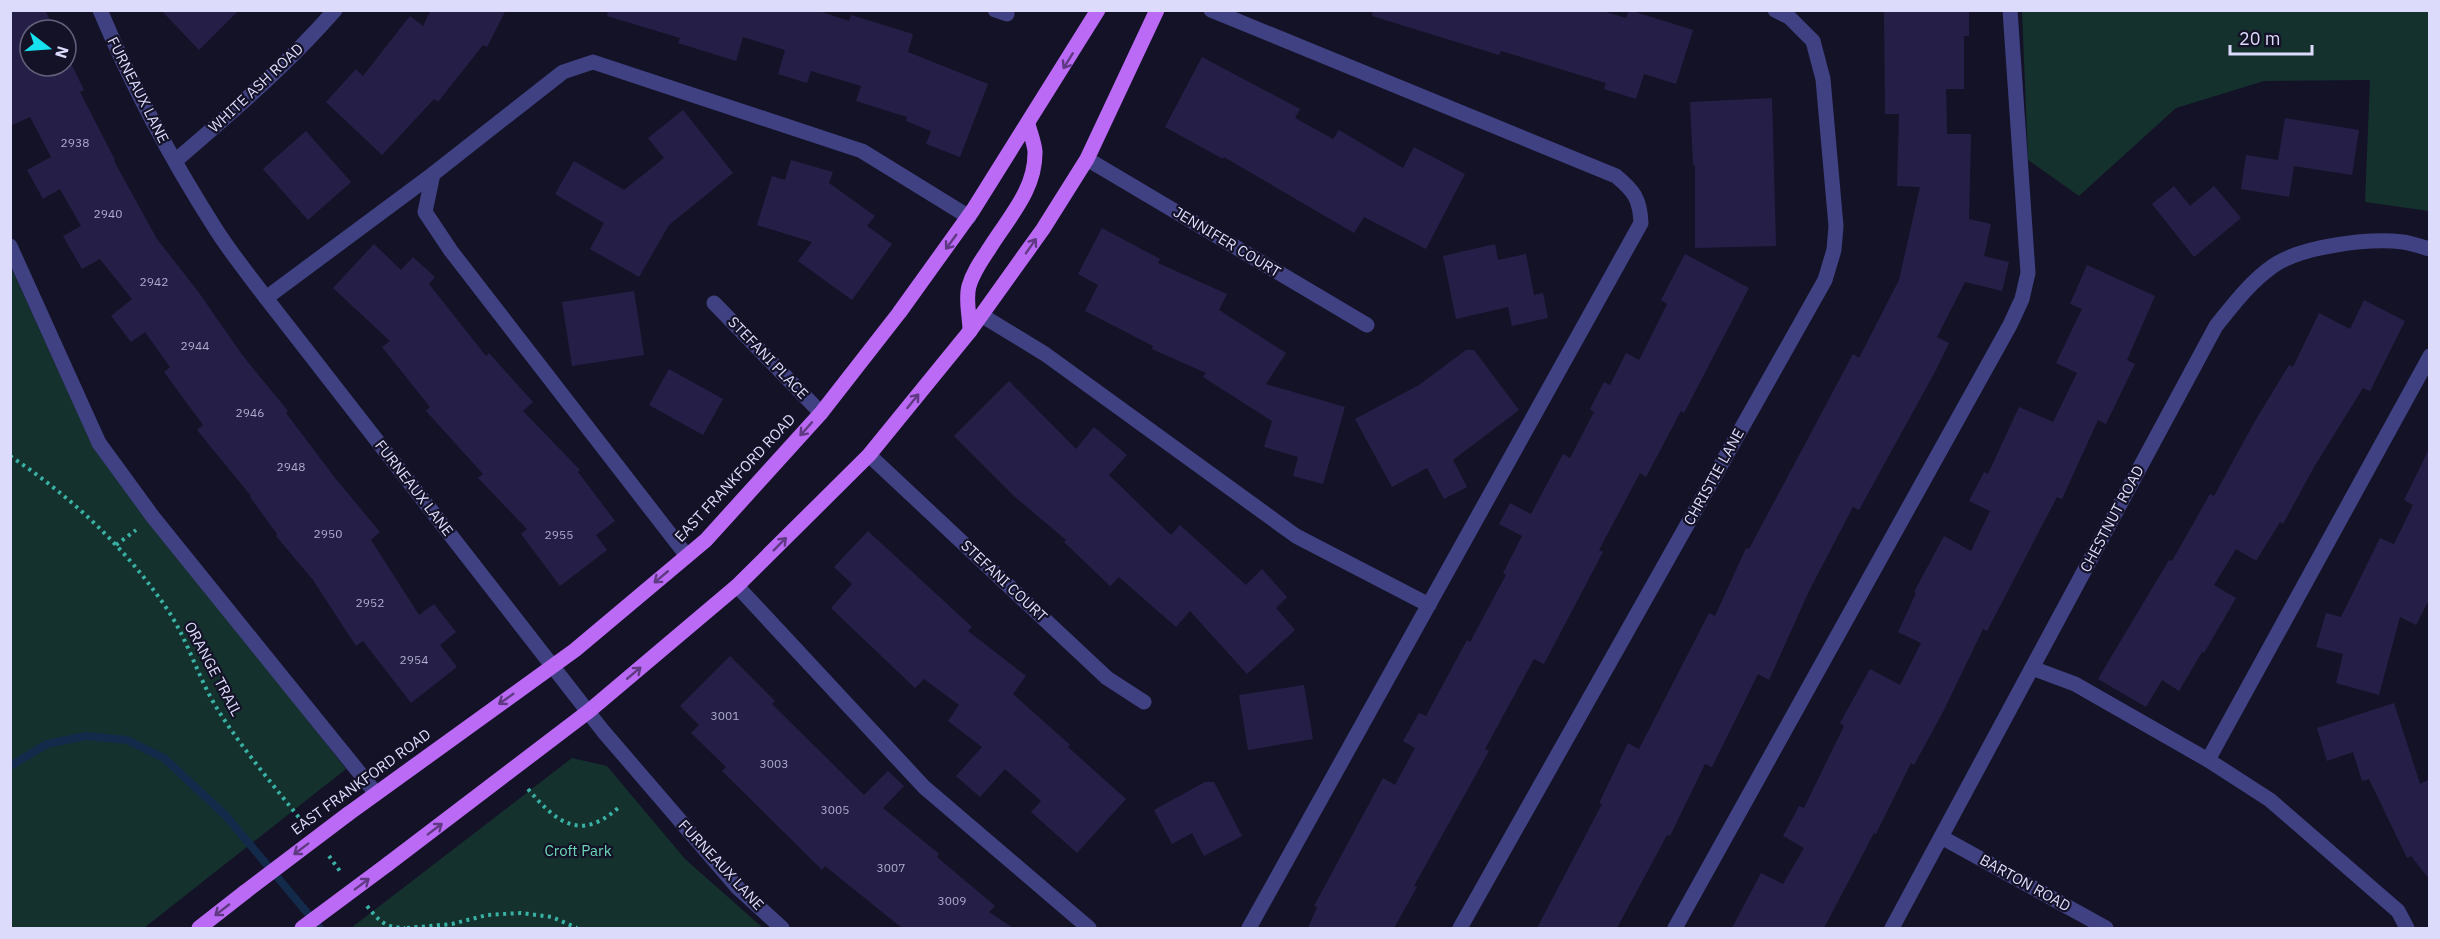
<svg xmlns="http://www.w3.org/2000/svg" width="2440" height="939" font-family="'IBM Plex Sans',sans-serif">
<style>
.green{fill:#15312e}
.lines{fill:none;stroke-linecap:round;stroke-linejoin:round}
.stream{stroke:#132a4a;stroke-width:8}
.building{fill:#251f47}
.path{stroke:#39b1a5;stroke-width:4;stroke-dasharray:3 4.5;stroke-linecap:butt}
.minor{stroke:#404182;stroke-width:15}
.major{stroke:#ba6af4;stroke-width:15}
.major-bridge{stroke:#ba6af4;stroke-width:15}
.oneway{stroke:#5f3a83}
.labels{text-anchor:middle;stroke-width:4.5;stroke-linejoin:round;paint-order:stroke}
.number-label{font-size:12px;fill:#afaccf}
.street-label{font-size:15px;fill:#dddbfc;stroke:#141227}
.park-label{font-size:15px;fill:#6bd8b8;stroke:#141227}
</style>
<rect width="100%" height="100%" fill="#141227"/>
<g class="green">
<path d="M2022,11H2429V211L2365,202L2370,80L2264,81L2176,108L2079,196L2028,160Z"/>
<path d="M10,265L92,445L346,769L144,928H11Z"/>
<path d="M572,758L607,766L685,859L763,928H351Z"/>
</g>
<g class="lines">
<path class="stream" d="M10,766L47,744L86,736L127,740L164,758L226,816L320,928"/>
</g>
<g class="building">
<path d="M10,10H45L55,30H30V66H66V53L84,90L80,92L115,160L114,161L157,239L197,290L243,356L288,411L286,413L335,478L380,532L371,540L419,615L434,604L456,632L440,645L457,667L411,703L363,641L356,646L313,580L276,536L277,534L250,497L251,496L197,430L203,425L164,372L170,367L145,332L131,342L111,316L132,299L100,259L82,269L63,236L81,226L60,189L43,199L27,170L51,157L30,117L10,126Z"/>
<path d="M161,10H239L199,50Z"/>
<path d="M431,10H506L487,47L483,45L438,102L434,99L382,155L326,102L356,69L363,76L410,16L423,26Z"/>
<path d="M608,10H816L849,21L851,15L913,34L908,52L988,84L960,157L926,144L931,131L906,121L907,117L856,101L861,86L811,71L807,83L778,74L785,50L743,37L736,61L678,43L680,38L607,16Z"/>
<path d="M1373,10H1600L1626,18L1629,10L1693,30L1676,84L1644,74L1636,99L1604,89L1606,83L1501,51L1499,55L1372,16Z"/>
<path d="M1884,10H1969V36H1964V89H1946L1947,134H1971L1969,219L1991,224L1984,256L2009,262L2002,291L1965,282L1937,337L1949,343L1936,370L1859,510L1853,507L1809,591L1769,680L1758,674L1712,767L1705,764L1670,836L1667,835L1617,928H1537L1602,804L1599,803L1628,743L1639,749L1709,613L1715,616L1746,548L1749,549L1853,354L1859,358L1899,280L1920,187L1897,186L1899,114H1885Z"/>
<path d="M1202,57L1300,109L1295,118L1333,139L1339,130L1403,168L1414,147L1465,174L1426,249L1364,217L1354,233L1224,157L1223,159L1165,127Z"/>
<path d="M1772,98L1776,246L1695,248V165H1693L1690,102Z"/>
<path d="M683,110L733,173L669,225L639,277L590,249L604,223L555,194L574,161L624,190L664,158L648,138Z"/>
<path d="M2285,118L2359,130L2352,175L2294,166L2289,197L2241,189L2246,155L2278,160Z"/>
<path d="M306,131L351,182L308,220L263,169Z"/>
<path d="M791,160L833,172L829,183L875,216L867,226L892,244L852,300L798,261L812,242L757,225L772,176L785,180Z"/>
<path d="M2174,186L2190,206L2214,186L2241,218L2194,257L2152,204Z"/>
<path d="M1102,228L1160,259L1158,263L1227,294L1219,310L1286,353L1266,384L1345,407L1323,484L1293,476L1298,457L1264,447L1272,421L1203,377L1206,373L1152,349L1153,346L1085,311L1098,285L1078,274Z"/>
<path d="M374,244L401,270L413,257L435,277L429,284L486,356L489,353L533,402L523,411L580,470L578,472L615,521L596,535L607,550L560,586L521,534L527,529L478,478L483,474L426,411L430,407L382,347L390,341L333,288Z"/>
<path d="M1495,244L1498,260L1526,254L1534,295L1543,293L1548,318L1512,326L1508,307L1456,319L1443,256Z"/>
<path d="M1685,254L1749,288L1684,413L1681,411L1646,477L1640,473L1599,550L1603,552L1544,664L1534,659L1485,749L1489,751L1414,886L1417,887L1394,928H1308L1317,907L1314,906L1383,778L1395,785L1415,748L1403,741L1419,713L1426,716L1467,640L1470,642L1506,575L1503,573L1522,536L1499,524L1510,503L1531,514L1563,454L1570,458L1594,412L1590,409L1604,382L1610,385L1626,353L1639,360L1667,304L1661,300Z"/>
<path d="M2087,265L2155,296L2127,360L2135,364L2106,424L2098,420L2062,499L2057,497L1987,631L1983,629L1944,710L1914,765L1911,763L1876,834L1874,833L1824,928H1732L1761,873L1783,884L1804,848L1783,836L1799,806L1804,808L1844,726L1840,723L1870,669L1900,685L1921,643L1898,632L1916,593L1914,592L1944,536L1971,551L1990,511L1969,501L1984,472L1988,474L2019,407L2053,422L2077,373L2056,363L2082,309L2070,304Z"/>
<path d="M634,291L644,355L572,366L562,302Z"/>
<path d="M2364,300L2405,321L2370,391L2363,388L2314,467L2283,524L2280,522L2256,561L2236,549L2214,585L2236,598L2204,653L2202,652L2179,691L2162,680L2146,707L2098,679L2169,560L2172,561L2210,494L2214,496L2255,421L2289,365L2293,367L2319,313L2350,329Z"/>
<path d="M1466,350H1474L1519,410L1453,460L1467,487L1444,499L1427,468L1392,487L1355,419L1419,385Z"/>
<path d="M669,369L723,399L703,435L649,405Z"/>
<path d="M1009,381L1076,449L1094,427L1127,455L1109,475L1171,535L1180,525L1246,585L1262,569L1287,597L1276,608L1295,630L1247,674L1190,611L1176,627L1119,577L1110,586L1064,542L1066,540L1014,496L954,436Z"/>
<path d="M2430,447V598L2416,625L2400,617L2379,695L2336,683L2343,654L2316,647L2326,613L2341,617L2380,538L2394,544L2413,505L2404,500Z"/>
<path d="M868,531L972,627L968,631L1026,676L1013,694L1070,745L1068,747L1126,799L1077,853L1031,812L1041,801L1005,769L980,797L956,776L982,747L948,721L959,705L924,679L915,688L831,608L852,584L834,567Z"/>
<path d="M730,656L775,701L772,704L864,795L888,771L904,786L883,808L939,854L937,857L995,906L989,912L1013,928H902L825,866L822,870L722,771L726,767L691,733L699,725L680,706Z"/>
<path d="M1304,685L1313,739L1248,750L1239,695Z"/>
<path d="M2394,703L2420,784L2430,779V880L2411,856L2407,858L2369,779L2362,781L2353,752L2327,761L2317,728Z"/>
<path d="M1205,782H1214L1242,836L1204,856L1192,833L1172,844L1154,810Z"/>
</g>
<g class="lines">
<g class="path">
<path d="M10,456C72,497 128,550 169,612C189,643 199,680 218,710C243,750 275,787 304,824"/>
<path d="M116,545L136,530"/>
<path d="M528,789C556,822 580,842 618,808"/>
<path d="M329,856L342,874"/>
<path d="M367,906C380,922 384,927 405,928"/>
<path d="M407,928L452,924L487,915L521,913L552,917L577,928"/>
</g>
<g class="minor">
<path d="M100,10C132,86 171,159 215,228C230,252 249,275 266,298L603,731L738,888L782,928"/>
<path d="M995,10L1007,14"/>
<path d="M1211,10L1616,176C1634,191 1640,199 1641,223L1249,928"/>
<path d="M1087,159L1367,325"/>
<path d="M175,161C230,114 287,65 335,10"/>
<path d="M10,246L99,443L153,517L375,792"/>
<path d="M266,298L433,174"/>
<path d="M714,303L821,413"/>
<path d="M981,315L1045,354L1296,536L1429,605"/>
<path d="M869,455L1107,678L1144,702"/>
<path d="M687,556L451,251L425,212L433,174L563,72L593,62L862,151L969,217"/>
<path d="M737,586L924,787L1089,928"/>
<path d="M2032,668L2075,684L2208,760L2430,356"/>
<path d="M2208,760L2270,800L2398,911L2407,928"/>
<path d="M1943,838L2106,928"/>
<path d="M1460,928L1825,280L1834,250L1836,226L1823,79L1813,41L1789,17L1775,10"/>
<path d="M1675,928L2010,325L2022,299L2028,273L2010,10"/>
<path d="M1892,928L2216,326C2233,305 2250,282 2273,266C2302,246 2368,238 2403,242C2412,243 2421,247 2430,249"/>
</g>
<g class="major">
<path d="M970,331C970,316 965,300 969,286C973,272 981,261 989,249C1008,218 1036,190 1035,151C1034,142 1030,132 1028,124"/>
<path d="M348,814L575,650L706,540L821,413L899,313L973,210L1098,10"/>
<path d="M388,864L589,711L737,586L869,455L970,331L1043,229L1087,159L1157,10"/>
<path d="M199,928L245,892"/>
</g>
<g class="major-bridge">
<path d="M245,892L348,814"/>
<path d="M302,928L388,864"/>
</g>
</g>
<defs><path id="oneway-shaft" d="M-6 0H5M1.5-3L5.5 0L1.5 3" fill="none" stroke-width="1.6" stroke-linecap="round" stroke-linejoin="round" transform="scale(1.5)"/></defs>
<g class="oneway">
<use href="#oneway-shaft" transform="translate(1068 61) rotate(122)"/>
<use href="#oneway-shaft" transform="translate(951 242) rotate(126)"/>
<use href="#oneway-shaft" transform="translate(1031 246) rotate(-55)"/>
<use href="#oneway-shaft" transform="translate(913 401) rotate(-51)"/>
<use href="#oneway-shaft" transform="translate(806 429) rotate(132)"/>
<use href="#oneway-shaft" transform="translate(780 544) rotate(-45)"/>
<use href="#oneway-shaft" transform="translate(661 577) rotate(140)"/>
<use href="#oneway-shaft" transform="translate(634 673) rotate(-40)"/>
<use href="#oneway-shaft" transform="translate(506 699) rotate(145)"/>
<use href="#oneway-shaft" transform="translate(435 829) rotate(-37)"/>
<use href="#oneway-shaft" transform="translate(301 849) rotate(143)"/>
<use href="#oneway-shaft" transform="translate(362 884) rotate(-37)"/>
<use href="#oneway-shaft" transform="translate(222 910) rotate(142)"/>
</g>
<g class="labels">
<g class="number-label">
<text x="75" y="147">2938</text>
<text x="108" y="218">2940</text>
<text x="154" y="286">2942</text>
<text x="195" y="350">2944</text>
<text x="250" y="417">2946</text>
<text x="291" y="471">2948</text>
<text x="328" y="538">2950</text>
<text x="559" y="539">2955</text>
<text x="370" y="607">2952</text>
<text x="414" y="664">2954</text>
<text x="725" y="720">3001</text>
<text x="774" y="768">3003</text>
<text x="835" y="814">3005</text>
<text x="891" y="872">3007</text>
<text x="952" y="905">3009</text>
</g>
<g class="street-label">
<text transform="translate(256 88) rotate(-43)" y="5">WHITE ASH ROAD</text>
<text transform="translate(138 90) rotate(63)" y="5">FURNEAUX LANE</text>
<text transform="translate(1227 242) rotate(31)" y="5">JENNIFER COURT</text>
<text transform="translate(768 358) rotate(46)" y="5">STEFANI PLACE</text>
<text transform="translate(1714 477) rotate(-61)" y="5">CHRISTIE LANE</text>
<text transform="translate(735 478) rotate(-47)" y="5">EAST FRANKFORD ROAD</text>
<text transform="translate(414 488) rotate(52)" y="5">FURNEAUX LANE</text>
<text transform="translate(2112 519) rotate(-62)" y="5">CHESTNUT ROAD</text>
<text transform="translate(1004 581) rotate(43)" y="5">STEFANI COURT</text>
<text transform="translate(213 669) rotate(62)" y="5">ORANGE TRAIL</text>
<text transform="translate(361 782) rotate(-36)" y="5">EAST FRANKFORD ROAD</text>
<text transform="translate(721 865) rotate(47)" y="5">FURNEAUX LANE</text>
<text transform="translate(2025 883) rotate(29)" y="5">BARTON ROAD</text>
</g>
<g class="park-label">
<text x="578" y="856">Croft Park</text>
</g>
</g>
<rect width="2440" height="939" fill="none" stroke="#dddbfc" stroke-width="24"/>
<g transform="translate(48 48) rotate(107)"><circle r="28" fill="#141227" stroke="#64627c" stroke-width="1.5"/>
<path d="M0-4.5L10 22L0 15L-10 22Z" fill="#15e2ee"/>
<text y="-9" font-size="16" font-weight="bold" text-anchor="middle" fill="#dddbfc">N</text>
</g>
<path d="M2230 45v9h82v-9" fill="none" stroke="#dddbfc" stroke-width="3"/>
<text x="2239" y="45" font-size="18" fill="#dddbfc" stroke="#141227" stroke-width="4.5" paint-order="stroke">20 m</text>
</svg>
